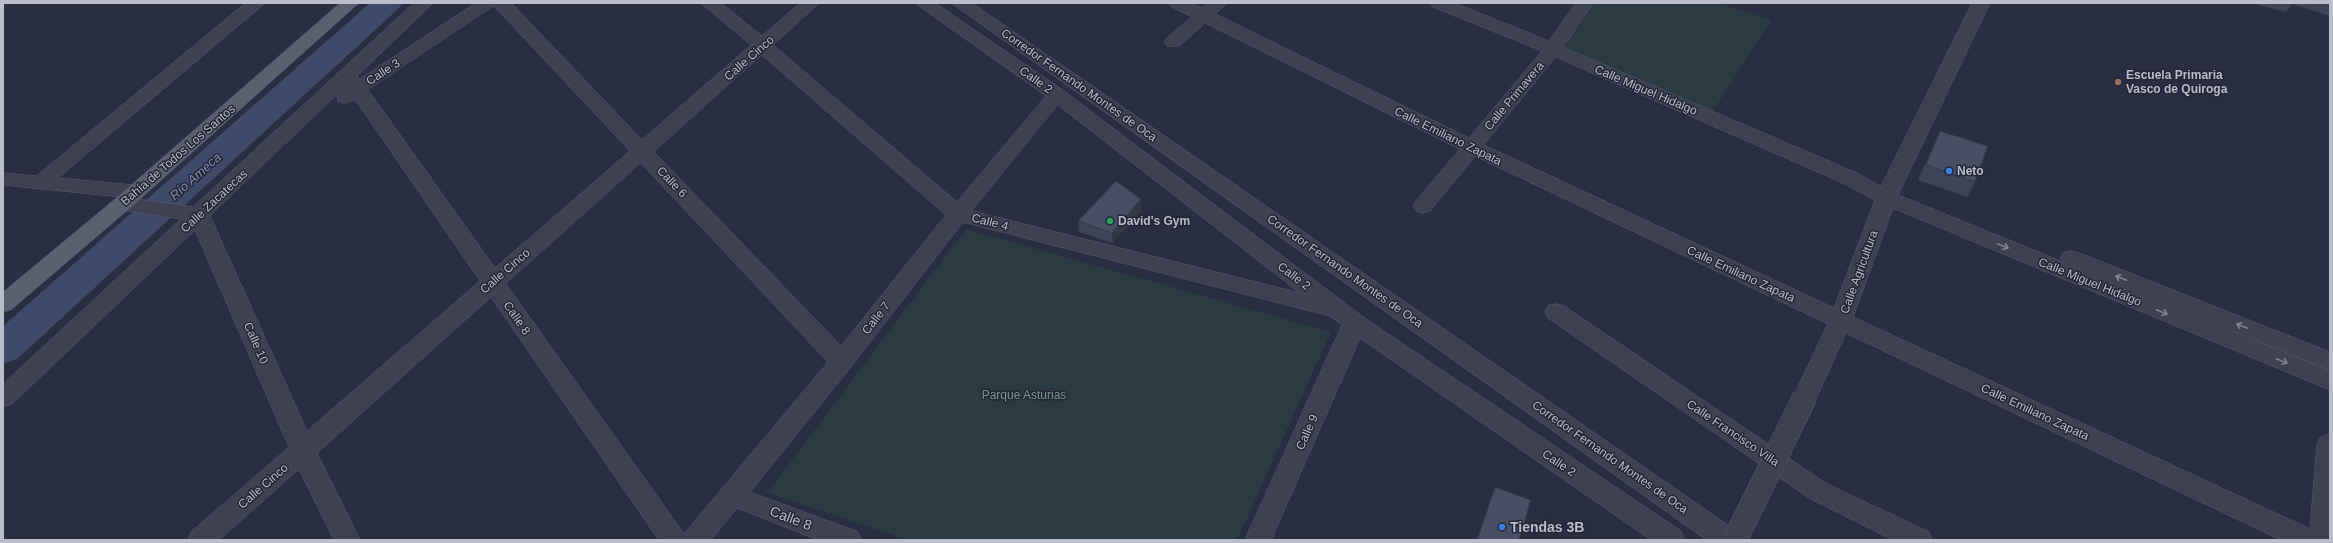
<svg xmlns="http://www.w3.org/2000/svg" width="2333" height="543" font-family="Helvetica,sans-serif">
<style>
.green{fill:#2b3b42}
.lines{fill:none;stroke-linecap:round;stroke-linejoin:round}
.river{fill:#404969;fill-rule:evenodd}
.minor-casing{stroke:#585c6c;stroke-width:1}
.major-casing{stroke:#474a5b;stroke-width:1}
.minor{fill:#3d4151;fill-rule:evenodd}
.major{fill:#5b6071;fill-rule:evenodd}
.minor-bridge-casing{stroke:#585c6c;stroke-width:25;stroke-linecap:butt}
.minor-bridge{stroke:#3d4151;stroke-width:24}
.wall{fill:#3e4355}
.shaded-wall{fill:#323745}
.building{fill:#484e63;stroke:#323745}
.oneway{stroke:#828594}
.education-dot{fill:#8d6e63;stroke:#222637;stroke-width:1.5}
.shop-dot{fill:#3f7fe0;stroke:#222637;stroke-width:1.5}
.leisure-dot{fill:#2e9e5b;stroke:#222637;stroke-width:1.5}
.labels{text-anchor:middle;stroke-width:3;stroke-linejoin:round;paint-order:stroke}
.street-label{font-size:12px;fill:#babdcb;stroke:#222637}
.poi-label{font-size:12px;font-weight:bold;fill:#babdcb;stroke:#222637;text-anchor:start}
.park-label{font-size:12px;fill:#739a84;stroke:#222637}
.water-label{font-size:13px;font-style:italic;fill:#848eb0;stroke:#222637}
.near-street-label{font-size:14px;fill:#babdcb;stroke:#222637}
.near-poi-label{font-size:14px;font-weight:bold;fill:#babdcb;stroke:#222637;text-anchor:start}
</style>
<rect width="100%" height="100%" fill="#292e41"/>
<g class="green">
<path d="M1596,3H1716L1772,20L1713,111L1565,47Z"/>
<path d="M966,229L1331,332L1237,540H907L767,493Z"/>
</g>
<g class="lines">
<path class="river" d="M370,3H403L398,9L17,359L3,364V326Z"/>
<g class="minor-casing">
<g id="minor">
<path d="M246,3H265L58,178L134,185L141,187L144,192L141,197H122L193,207L414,3H433L357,76L360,79L476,3H511L642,140L751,45L701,3H721L762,36L800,3H819L773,45L957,202L1046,96L915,3H935L1064,91L1363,317L1681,531L1684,539L1651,540L1360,338L1271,540H1245L1342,325L1330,316L963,222L850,368L750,492L858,532L861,540H818L737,508L711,540H659L491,297L317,453L360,540H334L299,469L219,540H188L191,532L289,447L195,230L12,404L3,407V384L181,219L115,209L112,204L115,199L122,197L3,185V173L36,176ZM494,6L630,151L495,268L368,90ZM762,55L946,215L841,346L654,152ZM337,95L338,101L345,103L355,99L480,281L307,431L210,216ZM1058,105L1300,293L972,211ZM641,163L828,362L684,534L506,284Z"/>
<path d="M952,3H972L1738,532L1741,540H1707Z"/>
<path d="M1169,3H1191L1202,8L1208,3H1227L1215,14L1469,138L1542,51L1433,7L1430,3H1454L1549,41L1576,3H1594L1563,47L1859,174L1881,187L1972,3H1990L1898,195L2063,262L2060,258L2063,253L2071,251L2079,253L2330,352V370L2184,312L2330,371V390L1893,208L1853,317L2310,529L2317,444L2321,437L2330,434V540H2281L1846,333L1814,403L1805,406L1796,403L1793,397L1828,324L1475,156L1430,211L1423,213L1416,211L1413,206L1416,201L1460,149L1205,23L1179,46H1167L1164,42L1167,38L1192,17L1172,7ZM1556,57L1845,184L1875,200L1834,308L1484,145Z"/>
<path d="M1556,304L1564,306L1827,484L1929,532L1932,540H1893L1809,498L1548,318L1545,312L1548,306Z"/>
</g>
</g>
<g class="major-casing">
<path id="major" d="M340,3H359L129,209L11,310L3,312V292L115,199Z"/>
</g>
<use href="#minor" class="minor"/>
<use href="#major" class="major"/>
<g class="minor-bridge-casing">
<path id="minor-bridge" d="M1735,540L1805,397"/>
</g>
<use href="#minor-bridge" class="minor-bridge"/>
</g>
<g class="wall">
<path d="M2251,3H2330V16L2292,4L2286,12Z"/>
<path d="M1940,131L1975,182L1967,197L1918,180L1933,146Z"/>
<path d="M1141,210L1113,243L1079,232L1078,221Z"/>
</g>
<path class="shaded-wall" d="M1141,199V210L1113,243L1112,233Z"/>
<g class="building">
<path d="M1940,131L1988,146L1975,182L1926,165Z"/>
<path d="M1116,181L1141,199L1112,233L1078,221Z"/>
<path d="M1495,487L1531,500L1519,540H1477Z"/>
</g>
<defs><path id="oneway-shaft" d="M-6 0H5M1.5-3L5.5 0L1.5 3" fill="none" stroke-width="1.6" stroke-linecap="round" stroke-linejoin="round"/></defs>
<g class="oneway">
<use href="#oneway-shaft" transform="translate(2003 246) rotate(22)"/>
<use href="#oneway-shaft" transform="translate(2121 278) rotate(-158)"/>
<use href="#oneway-shaft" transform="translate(2162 312) rotate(22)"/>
<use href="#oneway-shaft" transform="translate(2242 326) rotate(-158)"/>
<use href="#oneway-shaft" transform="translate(2282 361) rotate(22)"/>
</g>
<circle class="education-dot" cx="2118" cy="82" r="4"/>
<g class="shop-dot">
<circle cx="1949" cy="171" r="4"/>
<circle cx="1502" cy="527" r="4"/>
</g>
<circle class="leisure-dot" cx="1110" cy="221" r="4"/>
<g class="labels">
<g class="street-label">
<text transform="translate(749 58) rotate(-41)" y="4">Calle Cinco</text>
<text transform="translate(383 72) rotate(-33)" y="4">Calle 3</text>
<text transform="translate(1036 80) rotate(35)" y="4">Calle 2</text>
<text transform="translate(1079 85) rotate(35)" y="4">Corredor Fernando Montes de Oca</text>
<text transform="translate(1646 90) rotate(23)" y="4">Calle Miguel Hidalgo</text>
<text transform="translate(1514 96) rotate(-50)" y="4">Calle Primavera</text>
<text transform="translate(1448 136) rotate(26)" y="4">Calle Emiliano Zapata</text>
<text transform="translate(178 155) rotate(-41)" y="4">Bahía de Todos Los Santos</text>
<text transform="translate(672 182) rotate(46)" y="4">Calle 6</text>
<text transform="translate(214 201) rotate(-43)" y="4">Calle Zacatecas</text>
<text transform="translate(990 222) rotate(14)" y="4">Calle 4</text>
<text transform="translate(505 271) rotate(-41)" y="4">Calle Cinco</text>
<text transform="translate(1345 271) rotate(35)" y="4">Corredor Fernando Montes de Oca</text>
<text transform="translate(1859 272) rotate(-70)" y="4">Calle Agricultura</text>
<text transform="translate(1741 274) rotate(25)" y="4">Calle Emiliano Zapata</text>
<text transform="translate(1294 276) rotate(37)" y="4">Calle 2</text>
<text transform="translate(2090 282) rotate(22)" y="4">Calle Miguel Hidalgo</text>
<text transform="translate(517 318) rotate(55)" y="4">Calle 8</text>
<text transform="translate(876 318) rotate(-52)" y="4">Calle 7</text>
<text transform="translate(256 343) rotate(66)" y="4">Calle 10</text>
<text transform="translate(2035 412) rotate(25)" y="4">Calle Emiliano Zapata</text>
<text transform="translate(1307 432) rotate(-66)" y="4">Calle 9</text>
<text transform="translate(1733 433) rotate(34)" y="4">Calle Francisco Villa</text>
<text transform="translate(1610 457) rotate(35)" y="4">Corredor Fernando Montes de Oca</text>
<text transform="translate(1559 463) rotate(34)" y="4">Calle 2</text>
<text transform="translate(263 486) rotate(-41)" y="4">Calle Cinco</text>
</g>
<g class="poi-label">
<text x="2126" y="79">Escuela Primaria<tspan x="2126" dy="14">Vasco de Quiroga</tspan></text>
<text x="1957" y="175">Neto</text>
<text x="1118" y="225">David's Gym</text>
</g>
<g class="park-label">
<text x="1024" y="399">Parque Asturias</text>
</g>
<g class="water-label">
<text transform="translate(195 176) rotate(-42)" y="5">Río Ameca</text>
</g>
<g class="near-street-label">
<text transform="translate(791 518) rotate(21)" y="5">Calle 8</text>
</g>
<g class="near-poi-label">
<text x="1510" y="532">Tiendas 3B</text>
</g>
</g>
<rect width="2333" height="543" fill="none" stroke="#babdcb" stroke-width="8"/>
</svg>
